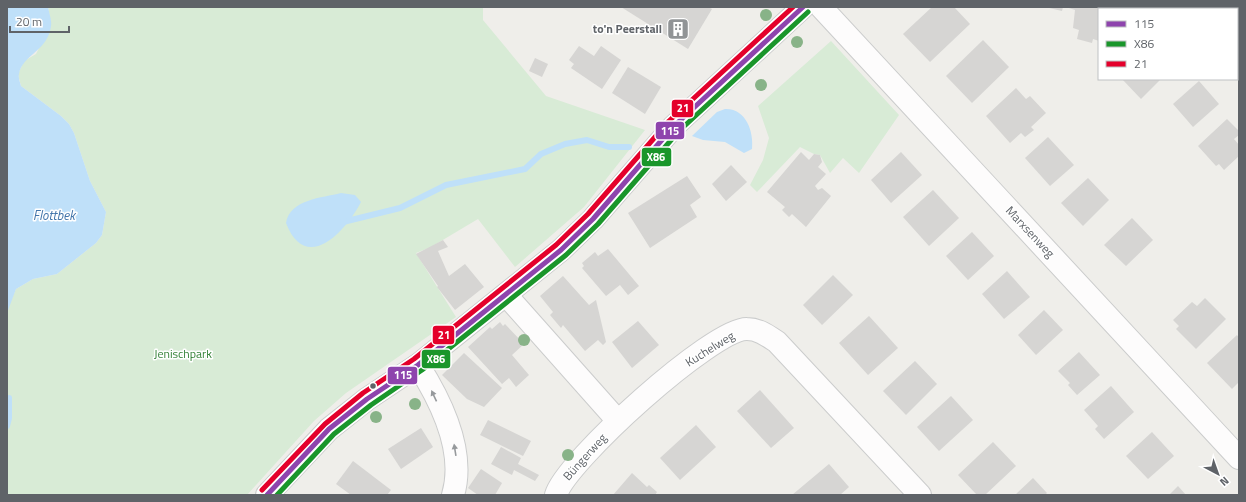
<svg xmlns="http://www.w3.org/2000/svg" width="1246" height="502" font-family="'Titillium Web',sans-serif">
<style>
.green{fill:#d8ebd6}
.water{fill:#bfe0f9}
.lines{fill:none;stroke-linecap:round;stroke-linejoin:round}
.stream{stroke:#bfe0f9;stroke-width:6}
.building{fill:#d6d5d3}
.minor-casing{stroke:#cbcccc;stroke-width:24}
.minor{stroke:#fdfcfc;stroke-width:22}
.bus-1-casing{stroke:#fff;stroke-width:8}
.bus-2-casing{stroke:#fff;stroke-width:8}
.bus-3-casing{stroke:#fff;stroke-width:8}
.bus-1{stroke:#8e44ad;stroke-width:5}
.bus-2{stroke:#1a962b;stroke-width:5}
.bus-3{stroke:#e4002b;stroke-width:5}
.tree{fill:#88b388}
.oneway{fill:#96999c}
.bus-dot{fill:#5f6368;stroke:#fff;stroke-width:1.5}
.labels{text-anchor:middle;stroke-width:3;stroke-linejoin:round;paint-order:stroke}
.poi-label{font-size:12px;font-weight:bold;fill:#5f6368;stroke:#fff;text-anchor:end}
.street-label{font-size:12px;fill:#5f6368;stroke:#fff}
.park-label{font-size:12px;fill:#348238;stroke:#fff}
.water-label{font-size:13px;font-style:italic;fill:#4174aa;stroke:#fff}
.line-badge{stroke:#fff;stroke-width:1.5}
.badge-label{font-size:11px;text-anchor:middle;font-weight:bold;fill:#fff}
</style>
<rect width="100%" height="100%" fill="#efeeea"/>
<g class="green">
<path d="M48,7H483V20L546,96L645,130L584,207L515,267L478,219L431,247L416,253L456,317L346,393L314,421L247,495H7L8,307L16,289L33,279L57,274L96,243L102,235L106,212L90,181L74,133L69,124L61,116L21,86L18,74L24,61L36,54L51,24Z"/>
<path d="M831,41L899,115L859,173L843,158L830,173L820,155L814,154L800,147L757,192L750,185L763,160L769,138L758,106Z"/>
</g>
<g class="water">
<path d="M7,7H48C49,13 52,20 51,26C48,51 22,55 19,74C18,77 20,82 21,86L61,116L69,124L74,133L90,181L106,212L102,235L96,243L57,274L33,279L16,289L7,313Z"/>
<path d="M725,109C746,108 754,132 752,149L744,153L725,142L703,140L692,136L717,112Z"/>
<path d="M341,193L355,195L361,202C346,231 306,275 286,223C290,199 322,198 341,193Z"/>
</g>
<g class="lines">
<g class="stream">
<path d="M343,222L400,208L446,185L525,169L541,154L565,144L587,140L609,147H629"/>
<path d="M7,426L9,418V398"/>
</g>
</g>
<g class="building">
<path d="M621,7H708L712,9L688,49Z"/>
<path d="M932,7H954L970,24L930,62L903,34Z"/>
<path d="M1045,7H1063L1062,11Z"/>
<path d="M1066,7H1118L1124,8L1099,9V41L1093,39L1092,43L1077,39L1079,30L1073,28L1075,10Z"/>
<path d="M983,40L1009,67L972,103L946,76Z"/>
<path d="M579,46L594,56L601,46L621,60L602,89L571,68L574,64L569,60Z"/>
<path d="M535,58L548,64L542,77L529,71Z"/>
<path d="M628,67L661,87L645,114L612,93Z"/>
<path d="M1122,79H1161L1141,99Z"/>
<path d="M1199,81L1219,104L1193,127L1173,104Z"/>
<path d="M1016,88L1026,99L1030,96L1046,113L1031,127L1034,130L1025,137L1021,133L1010,143L986,116Z"/>
<path d="M1227,119L1239,131V135L1234,139L1239,145V156L1224,170L1219,164L1216,166L1198,146Z"/>
<path d="M1048,137L1074,165L1050,186L1025,158Z"/>
<path d="M801,152L809,160L814,154L820,155L822,162L818,167L826,174L815,186L818,190L822,188L831,196L806,227L792,214L789,217L782,210L785,207L767,192Z"/>
<path d="M901,152L922,175L891,203L871,180Z"/>
<path d="M731,165L747,182L726,201L712,184Z"/>
<path d="M687,176L701,197L690,205L697,217L650,248L628,213Z"/>
<path d="M1088,178L1109,200L1083,226L1061,203Z"/>
<path d="M933,190L959,218L929,246L903,217Z"/>
<path d="M1132,218L1153,240L1126,266L1104,245Z"/>
<path d="M972,232L994,256L968,280L946,256Z"/>
<path d="M443,240L448,247L438,251L449,276L465,264L484,287L455,310L437,287L438,286L416,254Z"/>
<path d="M608,249L639,286L628,295L620,285L606,296L582,268L584,266L582,263L595,252L598,256Z"/>
<path d="M1007,271L1030,297L1004,319L982,294Z"/>
<path d="M833,275L853,295L822,325L803,305Z"/>
<path d="M563,276L589,305L596,300L606,342L603,345L598,340L585,351L563,325L561,328L550,315L553,312L540,296Z"/>
<path d="M1205,298L1226,319L1196,349L1176,329L1179,326L1173,320L1192,302L1197,306Z"/>
<path d="M1044,310L1063,330L1036,355L1018,335Z"/>
<path d="M869,316L898,348L868,375L839,343Z"/>
<path d="M638,321L659,345L632,368L612,342Z"/>
<path d="M500,322L503,326L505,324L524,344L512,355L529,375L516,387L509,378L502,384L468,347L490,327L492,329Z"/>
<path d="M1237,335L1239,338V382L1232,389L1207,363Z"/>
<path d="M1079,352L1100,375L1077,395L1068,385L1070,383L1058,371Z"/>
<path d="M464,353L502,388L484,407L467,399L442,375Z"/>
<path d="M915,361L937,384L906,415L883,391Z"/>
<path d="M1111,386L1134,412L1104,439L1095,429L1098,426L1084,410Z"/>
<path d="M760,390L794,428L771,448L737,411Z"/>
<path d="M951,396L973,420L939,451L917,427Z"/>
<path d="M488,420L531,441L523,456L480,435Z"/>
<path d="M696,425L716,447L680,480L660,458Z"/>
<path d="M421,428L433,447L401,469L388,449Z"/>
<path d="M1152,432L1174,456L1148,479L1126,456Z"/>
<path d="M993,442L1016,466L985,495H977L958,475Z"/>
<path d="M501,447L521,458L518,464L539,475L535,481L514,470L512,475L491,464Z"/>
<path d="M353,461L391,490L387,495H351L336,484Z"/>
<path d="M829,464L849,487L840,495H792Z"/>
<path d="M481,469L502,483L495,495H478L468,488Z"/>
<path d="M632,473L647,487L649,485L657,492L655,495H613Z"/>
<path d="M1033,478L1047,493L1045,495H1015Z"/>
<path d="M1178,486L1186,495H1169Z"/>
</g>
<g class="lines">
<g class="minor-casing">
<g id="minor">
<path d="M821,7L1239,458"/>
<path d="M1184,7L1186,9"/>
<path d="M1237,63L1239,66"/>
<path d="M506,295L618,421"/>
<path d="M418,365C441,401 466,451 453,495"/>
<path d="M267,495L329,429L367,399L418,365L561,250L593,219L674,126L803,7"/>
<path d="M556,495C565,462 713,328 747,329C759,329 768,336 777,342L920,495"/>
</g>
</g>
<use href="#minor" class="minor"/>
<g class="bus-1-casing">
<path id="bus-1" d="M267,495L329,429L367,399L418,365L561,250L593,219L674,126L803,7"/>
</g>
<g class="bus-2-casing">
<path id="bus-2" d="M277,495L334,434L371,405L422,370L566,255L598,224L679,131L808,12"/>
</g>
<g class="bus-3-casing">
<path id="bus-3" d="M262,490L325,424L363,393L414,359L556,245L588,214L669,121L793,7"/>
</g>
<use href="#bus-1" class="bus-1"/>
<use href="#bus-2" class="bus-2"/>
<use href="#bus-3" class="bus-3"/>
</g>
<g class="tree">
<circle cx="766" cy="15" r="6"/>
<circle cx="797" cy="42" r="6"/>
<circle cx="761" cy="85" r="6"/>
<circle cx="524" cy="340" r="6"/>
<circle cx="415" cy="404" r="6"/>
<circle cx="376" cy="417" r="6"/>
<circle cx="568" cy="455" r="6"/>
</g>
<defs><path id="oneway-solid" d="M-6-.8H1V-3.2L6.5 0L1 3.2V.8H-6Z"/></defs>
<g class="oneway">
<use href="#oneway-solid" transform="translate(434 396) rotate(-115)"/>
<use href="#oneway-solid" transform="translate(455 450) rotate(-99)"/>
</g>
<defs>
<g id="building-square" transform="scale(1.15)"><rect x="-9" y="-9" width="18" height="18" rx="4" fill="#919496" stroke="#fff"/><path d="M-4-6H4V6H1V3H-1V6H-4ZM-2.5-4.3h1.7v1.8h-1.7ZM.8-4.3h1.7v1.8H.8ZM-2.5-1h1.7V.8h-1.7ZM.8-1h1.7V.8H.8Z" fill="#fff"/></g>
</defs>
<g fill-rule="evenodd">
<use href="#building-square" x="678" y="29"/>
</g>
<circle class="bus-dot" cx="373" cy="386" r="3.5"/>
<g class="labels">
<g class="poi-label">
<text x="662" y="33">to'n Peerstall</text>
</g>
<g class="street-label">
<text transform="translate(1030 232) rotate(47)" y="4">Marxsenweg</text>
<text transform="translate(710 349) rotate(-32)" y="4">Kuchelweg</text>
<text transform="translate(585 457) rotate(-48)" y="4">Büngerweg</text>
</g>
<g class="park-label">
<text x="183" y="358">Jenischpark</text>
</g>
<g class="water-label">
<text x="54" y="220">Flottbek</text>
</g>
</g>
<g class="line-badge">
<rect x="671" y="99" width="23" height="19" rx="4" fill="#e4002b"/>
<rect x="655" y="121" width="30" height="19" rx="4" fill="#8e44ad"/>
<rect x="641" y="147" width="31" height="20" rx="4" fill="#1a962b"/>
<rect x="432" y="325" width="23" height="20" rx="4" fill="#e4002b"/>
<rect x="421" y="349" width="30" height="20" rx="4" fill="#1a962b"/>
<rect x="387" y="366" width="31" height="19" rx="4" fill="#8e44ad"/>
</g>
<g class="badge-label">
<text x="683" y="112">21</text>
<text x="670" y="135">115</text>
<text x="656" y="161">X86</text>
<text x="444" y="339">21</text>
<text x="436" y="363">X86</text>
<text x="403" y="379">115</text>
</g>
<rect width="1246" height="502" fill="none" stroke="#5f6368" stroke-width="16"/>
<rect x="1098" y="8" width="140" height="72" fill="#ffffff" stroke="#bfc1c3"/>
<rect x="1106" y="21" width="20" height="6" fill="#8e44ad" stroke="#bfc1c3"/>
<text x="1134" y="28" font-size="12" fill="#5f6368">115</text>
<rect x="1106" y="41" width="20" height="6" fill="#1a962b" stroke="#bfc1c3"/>
<text x="1134" y="48" font-size="12" fill="#5f6368">X86</text>
<rect x="1106" y="61" width="20" height="6" fill="#e4002b" stroke="#bfc1c3"/>
<text x="1134" y="68" font-size="12" fill="#5f6368">21</text>
<g transform="translate(1218 474) rotate(139)" stroke="#ffffff" stroke-width="3" paint-order="stroke">
<path d="M0-3L7 15L0 10L-7 15Z" fill="#5f6368"/>
<text y="-6" font-size="11" font-weight="bold" text-anchor="middle" fill="#5f6368">N</text>
</g>
<path d="M10 26v6h59v-6" fill="none" stroke="#5f6368" stroke-width="2"/>
<text x="16" y="26" font-size="12" fill="#5f6368" stroke="#ffffff" stroke-width="3" paint-order="stroke">20 m</text>
</svg>
